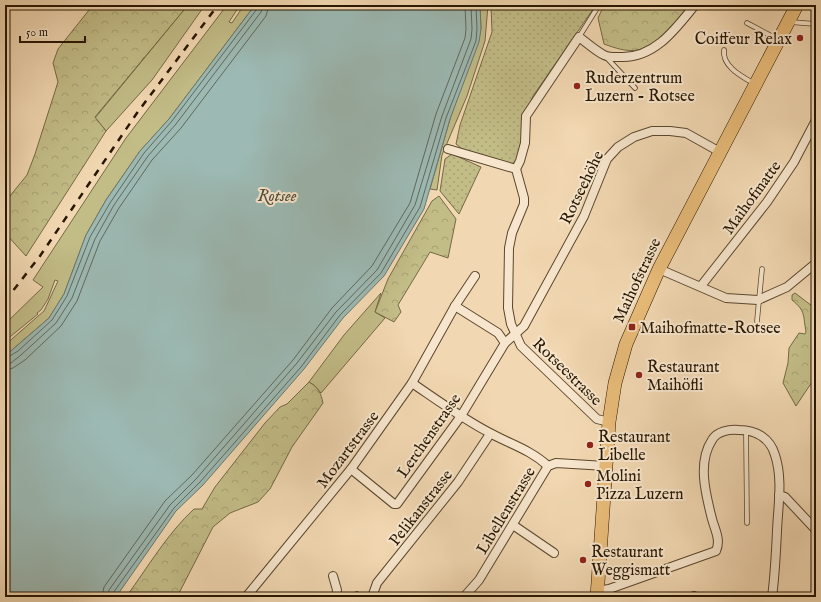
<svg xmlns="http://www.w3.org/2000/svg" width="821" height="602" font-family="'IM FELL English',serif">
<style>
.grass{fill:#c2bc87;stroke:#746944}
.forest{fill:url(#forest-crowns);stroke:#746944}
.park{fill:url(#park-dots);stroke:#746944}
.water{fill:#9cb9b3;stroke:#6d786c}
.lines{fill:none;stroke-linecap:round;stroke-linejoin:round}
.shore{stroke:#62685a;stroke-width:1}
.lane-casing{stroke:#5a462d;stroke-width:5.5}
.street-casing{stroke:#5a462d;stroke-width:10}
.primary-casing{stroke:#271601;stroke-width:14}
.lane{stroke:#f7e6cd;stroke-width:4}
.street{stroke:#f7e6cd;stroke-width:8}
.primary{stroke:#e9bc79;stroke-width:13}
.rail{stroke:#271601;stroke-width:2.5;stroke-dasharray:7 7;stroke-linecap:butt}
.poi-dot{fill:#8f2418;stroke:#f7e6cd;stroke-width:1.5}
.labels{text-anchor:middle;stroke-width:4;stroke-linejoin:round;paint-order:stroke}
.poi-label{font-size:16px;fill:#271601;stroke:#f7e6cd;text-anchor:start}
.street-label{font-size:16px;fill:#271601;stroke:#f7e6cd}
.water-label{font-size:17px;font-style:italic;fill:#504f3f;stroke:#f7e6cd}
</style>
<defs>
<pattern id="forest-crowns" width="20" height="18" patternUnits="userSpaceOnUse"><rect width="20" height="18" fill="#c2bc87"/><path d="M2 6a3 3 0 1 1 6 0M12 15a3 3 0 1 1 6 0" fill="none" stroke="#a7a173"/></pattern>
<pattern id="park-dots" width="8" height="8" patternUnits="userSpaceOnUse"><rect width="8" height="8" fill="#c2bc87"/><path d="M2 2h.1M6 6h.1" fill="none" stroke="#a7a173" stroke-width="1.8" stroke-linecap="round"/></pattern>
</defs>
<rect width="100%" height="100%" fill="#f2d8b2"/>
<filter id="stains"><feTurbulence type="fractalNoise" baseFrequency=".005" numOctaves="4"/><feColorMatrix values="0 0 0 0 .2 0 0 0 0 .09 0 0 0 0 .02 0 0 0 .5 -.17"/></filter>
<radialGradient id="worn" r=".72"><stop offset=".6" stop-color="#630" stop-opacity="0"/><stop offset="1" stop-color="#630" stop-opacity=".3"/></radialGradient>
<g class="grass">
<path d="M188,5H205L152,80L106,131L95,118Z"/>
<path d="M227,5H240L229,22L232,23L244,5H255L169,119L140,151L106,200L86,235L64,294L49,318L5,356V345L44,311L58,281L55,280L48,299L41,310L37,313L38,314L5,341V324L43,287L33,280L126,138Z"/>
<path d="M480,5H488L485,41L467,96L442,155L437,190L430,189L450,119L481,29Z"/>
<path d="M381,293L375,312L385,318L321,393L314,385L309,382L344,335Z"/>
</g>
<g class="forest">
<path d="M93,5H188L95,117L106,131L26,256L5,233V202L27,175L35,154L58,82L53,63L58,49Z"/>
<path d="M604,5H692C681,19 656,47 638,50C626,52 615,48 604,44L598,18Z"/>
<path d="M439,196L456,219L448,258L430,252L398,305L401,312L394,322L375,312L388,279L432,201Z"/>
<path d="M795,293L816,309V376L796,406L783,383L788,363L789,348L799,333L805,334L806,332C803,316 806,311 792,300V295Z"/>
<path d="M309,382C318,387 321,393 323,403L292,447L270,489L258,502L230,513L213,527L177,597H126C148,567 167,534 194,509H202L215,487L265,423L280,407L287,404Z"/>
</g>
<g class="park">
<path d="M491,5H596L533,96C523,118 526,142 515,163L509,164L462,149L456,144L460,125L492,32Z"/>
<path d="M452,154L481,167L459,214L440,191L445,159Z"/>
</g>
<path class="water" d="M255,5H480L481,29L479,42L450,119L424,209L384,276L343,318L304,369L203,485L176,511L116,597H5V356L49,318L64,294L86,235L106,200L140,151L169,119Z"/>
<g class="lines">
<g class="shore">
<path d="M5,359L18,351L52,320L67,296L90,237L110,203L144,153L172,121L257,9L258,5"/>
<path d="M5,364L11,363L21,355L56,323L72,298L95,239L114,205L148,156L176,124L261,12L263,5"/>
<path d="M5,370L13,368L25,360L61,326L77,301L100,241L119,208L152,160L181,128L266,16L269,5"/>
<path d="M102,597L104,587L165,501L192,475L293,360L332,308L372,266L410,203L436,114L465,38L466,29L465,5"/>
<path d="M108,597L109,590L170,505L196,479L297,363L336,312L377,270L415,205L442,116L471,39L472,29L471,5"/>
<path d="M113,597V593L174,508L200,482L301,367L340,315L381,273L420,207L446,118L476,41L477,29L476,5"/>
</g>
<g class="lane-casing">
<g id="lane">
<path d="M790,22L816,24"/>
<path d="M747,23L777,39"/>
<path d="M579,37L599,5"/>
<path d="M724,50C722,66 741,76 753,83"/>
<path d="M606,57L635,88"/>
<path d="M757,321L762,269"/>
<path d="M746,430L747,523"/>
<path d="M355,597L357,594"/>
</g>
</g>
<g class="street-casing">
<g id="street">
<path d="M448,149L516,169L524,198V204L512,233L509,248L508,308L511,324L521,346L597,419L609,422"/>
<path d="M516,169L520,161L525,143L526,116L579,37C587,43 596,51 604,55C610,58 617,57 623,57C656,57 676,28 695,5"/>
<path d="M659,269L726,298L758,300L787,287L816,263"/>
<path d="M701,286L767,202L794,162L816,120"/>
<path d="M455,306L498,333L505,343"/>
<path d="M412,383C437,400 463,419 490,433C510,444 531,450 548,466"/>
<path d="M351,469L394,504H397L461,416L505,343L524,326L584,216L607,159L618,147L634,137L652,131H670L686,133L720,152"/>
<path d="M779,495L785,497L816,530"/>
<path d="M513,525L554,553"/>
<path d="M333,576L337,590L336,597"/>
<path d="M597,591L609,589L716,551C721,540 715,530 712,519C706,495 697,463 712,440C717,431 730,429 739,430C756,430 770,438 775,455C783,479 778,506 777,531C776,553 775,575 772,597"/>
<path d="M694,596V597"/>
<path d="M246,597L351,469L412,383L455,306L475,276"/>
<path d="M372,597L377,583L458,482L490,434"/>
<path d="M464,597L479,580L548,466L556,463L606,466"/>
</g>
</g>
<g class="primary-casing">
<path id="primary" d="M597,597L609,422L615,383L626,344L659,269L797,5"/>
</g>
<use href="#lane" class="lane"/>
<use href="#street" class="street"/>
<use href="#primary" class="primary"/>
<path class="rail" d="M5,301L40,256L137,113L218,5"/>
</g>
<g class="poi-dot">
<circle cx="800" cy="38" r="4"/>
<circle cx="577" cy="86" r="4"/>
<rect x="628" y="323" width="8" height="8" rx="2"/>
<circle cx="639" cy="375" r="4"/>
<circle cx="590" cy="445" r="4"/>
<circle cx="588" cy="484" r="4"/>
<circle cx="583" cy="560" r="4"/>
</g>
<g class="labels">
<g class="poi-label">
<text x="792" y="44" text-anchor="end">Coiffeur Relax</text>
<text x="585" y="83">Ruderzentrum<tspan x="585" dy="18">Luzern - Rotsee</tspan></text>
<text x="640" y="333">Maihofmatte-Rotsee</text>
<text x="647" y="372">Restaurant<tspan x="647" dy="18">Maihöfli</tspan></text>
<text x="598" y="442">Restaurant<tspan x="598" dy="18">Libelle</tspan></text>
<text x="596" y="481">Molini<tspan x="596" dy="18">Pizza Luzern</tspan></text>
<text x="591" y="557">Restaurant<tspan x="591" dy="18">Weggismatt</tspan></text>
</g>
<g class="street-label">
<text transform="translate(581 187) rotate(-64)" y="6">Rotseehöhe</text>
<text transform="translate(751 197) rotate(-54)" y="6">Maihofmatte</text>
<text transform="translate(636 280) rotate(-65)" y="6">Maihofstrasse</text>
<text transform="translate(568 371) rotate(44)" y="6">Rotseestrasse</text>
<text transform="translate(428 435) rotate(-55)" y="6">Lerchenstrasse</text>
<text transform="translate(347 449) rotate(-53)" y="6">Mozartstrasse</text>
<text transform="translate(420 507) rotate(-52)" y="6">Pelikanstrasse</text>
<text transform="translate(505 510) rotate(-59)" y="6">Libellenstrasse</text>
</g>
<g class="water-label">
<text x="277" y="201">Rotsee</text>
</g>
</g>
<rect width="821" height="602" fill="none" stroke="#f2d8b2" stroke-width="20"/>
<rect x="6" y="6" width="809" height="590" fill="none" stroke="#271601" stroke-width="2"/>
<rect x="10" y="10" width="801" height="582" fill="none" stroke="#271601"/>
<path d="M20 36v6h65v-6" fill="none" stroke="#271601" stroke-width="2"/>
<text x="26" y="36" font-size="12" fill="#271601" stroke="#f7e6cd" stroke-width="3" paint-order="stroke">50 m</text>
<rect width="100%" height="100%" filter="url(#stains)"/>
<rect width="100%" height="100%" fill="url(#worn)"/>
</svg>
